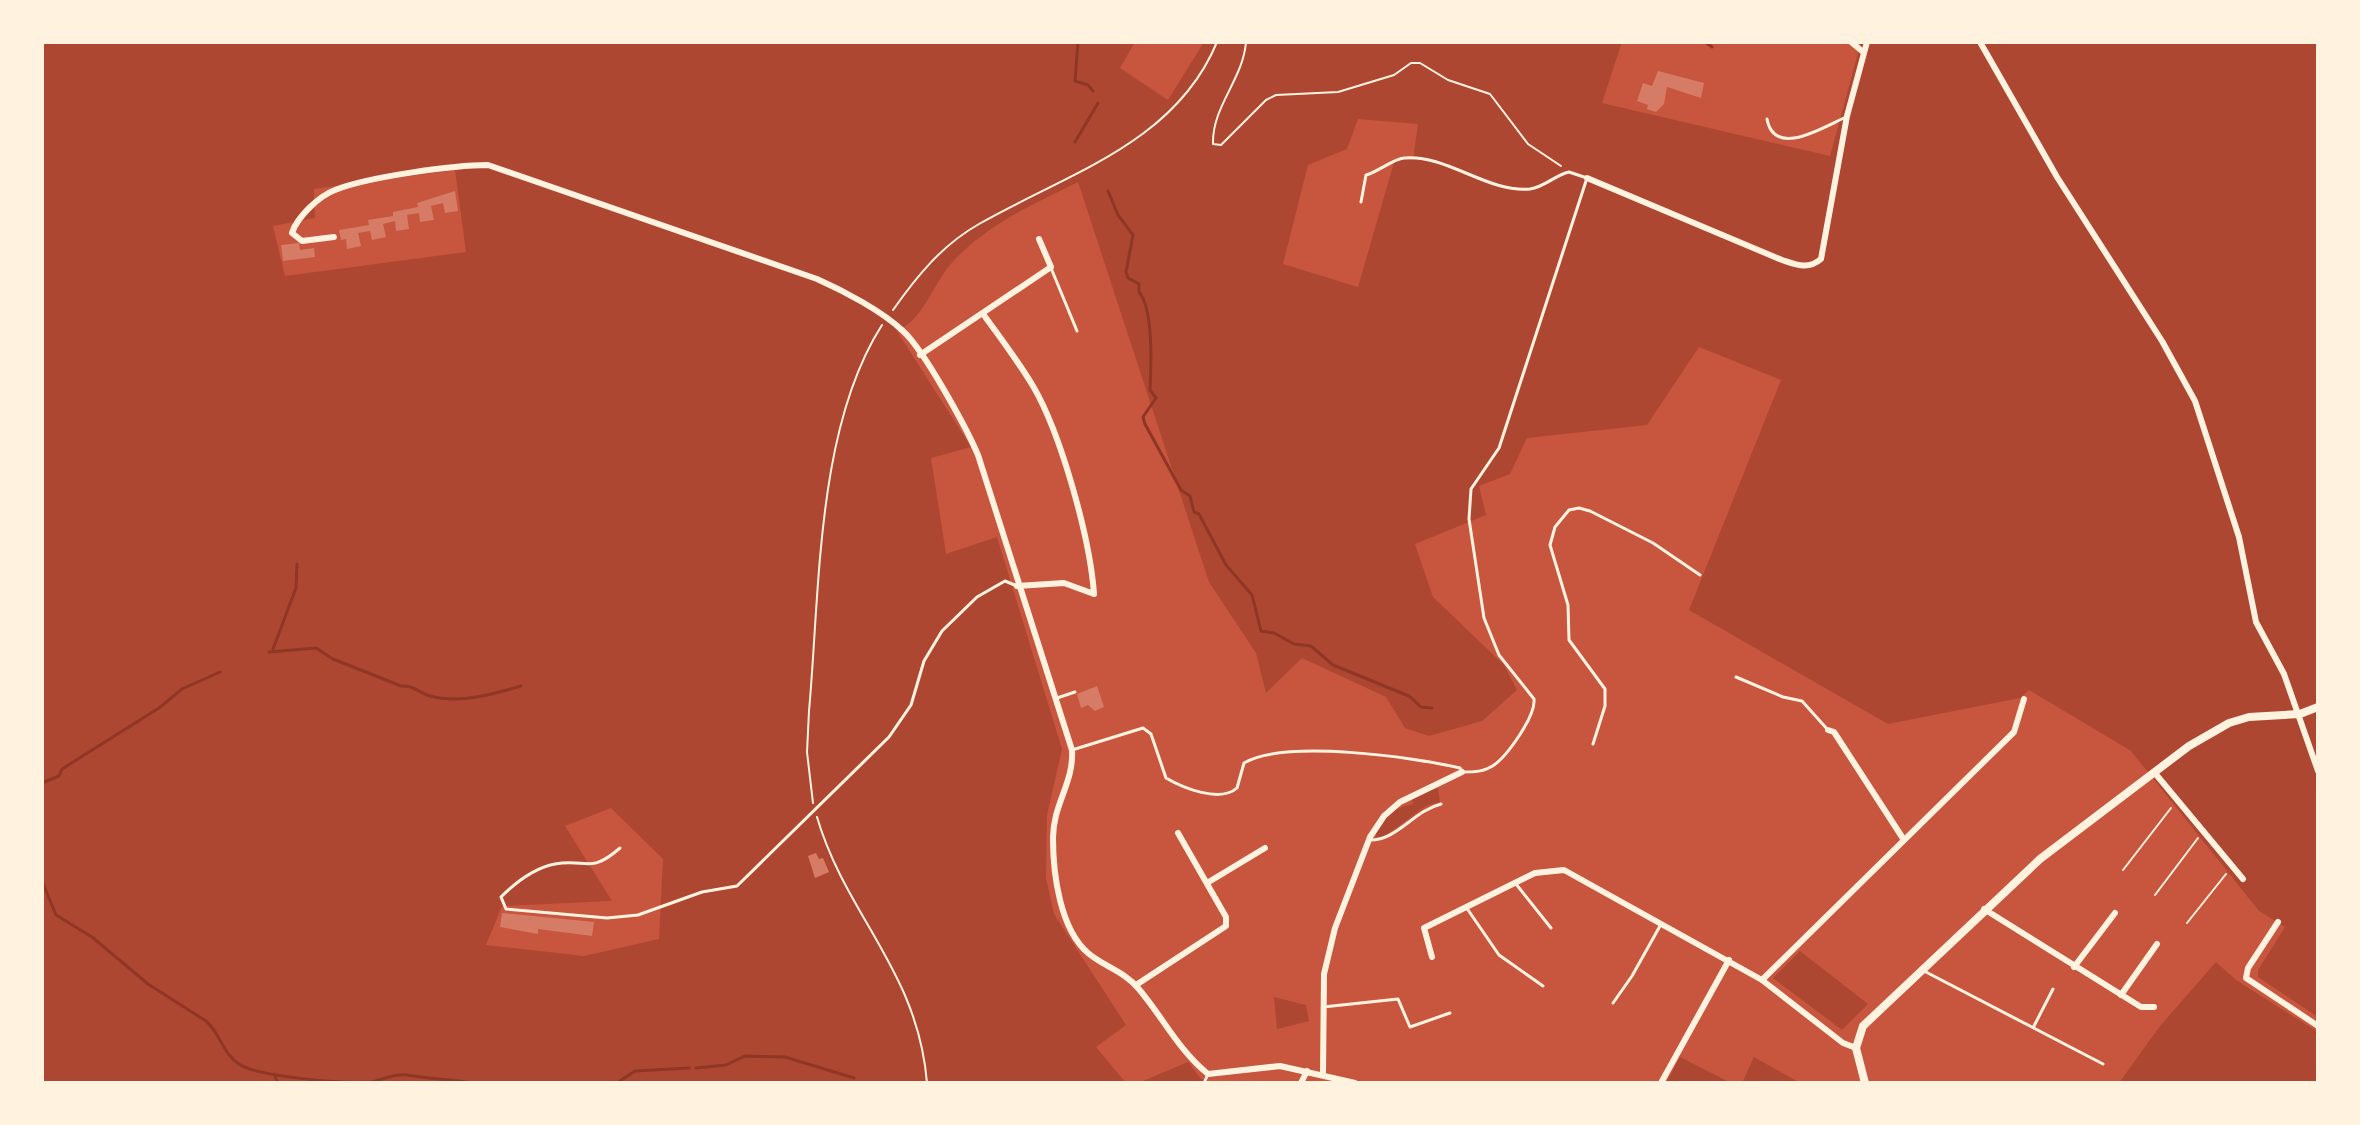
<svg xmlns="http://www.w3.org/2000/svg" width="2360" height="1125" font-family="'Roboto Serif',serif">
<style>
.green{fill:#ae4732;fill-rule:evenodd}
.lines{fill:none;stroke-linecap:round;stroke-linejoin:round}
.stream{stroke:#8f3625;stroke-width:3}
.building{fill:#d67c66}
.path{stroke:#fff3e0;stroke-width:2}
.service{stroke:#fff3e0;stroke-width:3}
.minor{stroke:#fff3e0;stroke-width:6}
.tertiary{stroke:#fff3e0;stroke-width:8}
</style>
<rect width="100%" height="100%" fill="#c8553d"/>
<g class="green">
<path d="M42,42H1135L1120,68L1168,100L1204,42H1622L1602,103L1830,156L1861,42H2318V1017L2258,977V970L2285,927L2259,911L2131,751L2029,690L2020,698L1888,724L1689,610L1781,380L1699,347L1647,425L1527,438L1510,474L1479,486L1486,515L1415,544L1433,597L1504,665L1517,690L1482,721L1429,736L1405,728L1386,697L1302,658L1266,693L1256,653L1209,582L1078,182C1032,205 985,225 950,265C932,286 923,320 897,331L971,447L931,458L946,554L997,537L1062,749L1047,815L1046,878L1054,914L1126,1025L1096,1047L1126,1083H42ZM1358,119L1418,124L1413,160L1395,159L1358,287L1283,264L1308,165L1347,149ZM455,170L466,252L285,276L273,226L315,218L314,189ZM611,808L663,859L659,939L584,956L486,945L502,906L612,901L565,826Z"/>
<path d="M1438,788L1440,802L1426,806L1382,838L1376,837C1377,819 1396,807 1413,804L1412,796Z"/>
<path d="M1800,951L1868,1004L1842,1030L1773,978Z"/>
<path d="M2216,962L2236,980L2318,1032V1083H2119L2160,1026Z"/>
<path d="M1274,997L1306,1005L1309,1021L1277,1029Z"/>
<path d="M1680,1057L1731,1083H1666Z"/>
<path d="M1754,1057L1800,1083H1742Z"/>
<path d="M1188,1062L1201,1079L1214,1083H1138Z"/>
</g>
<g class="lines">
<g class="stream">
<path d="M1078,42L1075,81L1088,85L1093,91"/>
<path d="M1705,42L1712,47"/>
<path d="M1075,142L1098,103"/>
<path d="M1108,191L1118,215L1133,235L1126,272L1128,278L1139,284V292C1154,310 1151,368 1150,390L1156,398L1143,417L1145,424L1181,490L1190,496L1194,512L1199,514L1226,565L1252,595L1261,631L1274,633L1294,644L1311,646L1333,665L1409,696L1421,707L1432,708"/>
<path d="M273,649L296,588L297,564"/>
<path d="M269,652L316,648L333,659L401,686C414,685 419,693 430,696C460,704 494,694 521,686"/>
<path d="M42,783L59,776L62,769L159,708L182,689L220,672"/>
<path d="M42,881L56,915L92,937L148,984L206,1021C220,1033 223,1054 239,1064C258,1077 345,1084 371,1082C382,1080 395,1073 407,1075C429,1079 451,1079 471,1083"/>
<path d="M696,1068L726,1065L745,1056L785,1057L854,1078"/>
<path d="M274,1074L278,1083"/>
<path d="M617,1083L635,1071L689,1068"/>
</g>
</g>
<g class="building">
<path d="M1658,71L1704,83L1701,98L1667,87L1664,104L1656,112L1647,109L1648,105L1637,101L1643,83L1652,86Z"/>
<path d="M455,191L458,211L445,213L443,203L431,206L434,220L420,222L419,213L407,215L409,229L396,231L395,221L383,224L386,237L372,240L370,231L358,233L361,246L347,249L346,239L341,240L339,230L369,225L368,220L393,216V212L418,207L417,203Z"/>
<path d="M299,243L300,250L314,248L315,257L283,261L281,245Z"/>
<path d="M1097,686L1104,707L1095,711L1088,705L1081,708L1077,694Z"/>
<path d="M816,853L819,859L823,858L829,872L815,878L808,856Z"/>
<path d="M502,913L594,922L592,936L538,929V934L500,927Z"/>
</g>
<g class="lines">
<g class="path">
<path d="M1246,42C1243,80 1212,106 1213,144L1221,145L1266,100L1276,95L1338,92L1394,75L1411,63H1420L1448,80L1490,94L1528,144L1561,166"/>
<path d="M893,310C917,276 942,245 979,224C1066,174 1175,144 1217,42"/>
<path d="M813,803L807,752L809,711C820,591 816,428 882,325"/>
<path d="M817,817C846,916 918,971 927,1083"/>
<path d="M2123,870L2171,808"/>
<path d="M2155,895L2198,838"/>
<path d="M2187,923L2226,874"/>
</g>
<g class="service">
<path d="M1767,119C1774,158 1822,128 1844,118"/>
<path d="M1051,268L1077,331"/>
<path d="M1736,677L1783,697L1802,701L1828,730"/>
<path d="M1057,698L1075,692"/>
<path d="M1593,744L1605,706V689L1569,640L1568,605L1550,545L1555,527L1569,510L1579,508L1590,511L1653,543L1700,575"/>
<path d="M1072,750L1143,728L1151,734L1166,778C1183,788 1220,803 1237,788L1244,763C1285,739 1413,757 1460,768L1462,772C1474,772 1484,772 1494,765C1507,756 1536,716 1534,699L1499,655L1484,618L1469,519L1471,489L1499,448L1587,178L1569,172C1555,175 1545,187 1530,189C1487,193 1447,154 1404,158C1393,159 1378,172 1366,175L1361,202"/>
<path d="M1369,840C1397,841 1413,811 1441,804"/>
<path d="M620,848C589,875 587,858 555,864C534,868 516,882 501,897L506,909L607,918L638,915L702,892L737,886L889,737L911,705L924,661L942,631L977,597L1005,581L1017,586"/>
<path d="M1516,884L1551,928"/>
<path d="M1466,907L1499,955L1543,986"/>
<path d="M1924,971L2103,1064"/>
<path d="M1613,1003L1632,976L1660,926"/>
<path d="M1323,1007L1398,999L1410,1027L1450,1013"/>
<path d="M2034,1026L2053,989"/>
<path d="M1204,1083L1208,1074"/>
</g>
<g class="minor">
<path d="M1851,42L1862,51"/>
<path d="M1980,42L2057,177L2162,341L2195,401L2239,537L2256,622L2284,674L2318,771"/>
<path d="M1587,178L1782,260C1797,265 1808,270 1821,259L1847,116L1867,42"/>
<path d="M334,237L302,241L292,233C297,217 319,196 335,190C367,177 454,165 488,165L817,279C844,291 882,311 903,331C924,350 966,427 978,455L1072,750C1074,783 1053,804 1053,838C1053,874 1060,929 1088,953C1103,966 1125,972 1138,988C1162,1016 1179,1051 1208,1074L1280,1066L1355,1083"/>
<path d="M983,314C1000,337 1018,361 1033,386C1061,434 1090,538 1094,594L1064,583L1017,586"/>
<path d="M920,355L1051,267L1039,239"/>
<path d="M1828,730L1834,732L1904,840"/>
<path d="M2154,772L2243,879"/>
<path d="M1207,883L1265,848"/>
<path d="M1984,909L2141,1007H2154"/>
<path d="M2278,922L2248,968L2246,978L2318,1026"/>
<path d="M1432,957L1424,928L1535,873L1564,870L1762,980L1843,1043L1856,1048"/>
<path d="M2074,967L2115,913"/>
<path d="M1762,980L2014,732L2024,699"/>
<path d="M1136,985L1226,926V917L1178,833"/>
<path d="M2121,995L2157,944"/>
<path d="M1323,1074L1324,974L1335,928L1370,837L1384,816L1400,802L1462,772"/>
<path d="M1301,1083L1307,1071"/>
<path d="M1661,1083L1729,960"/>
</g>
<path class="tertiary" d="M1865,1083L1856,1048L1863,1026L2040,859L2189,746L2229,723L2249,717L2300,714L2318,707"/>
</g>
<rect width="2360" height="1125" fill="none" stroke="#fff3e0" stroke-width="88"/>
</svg>
